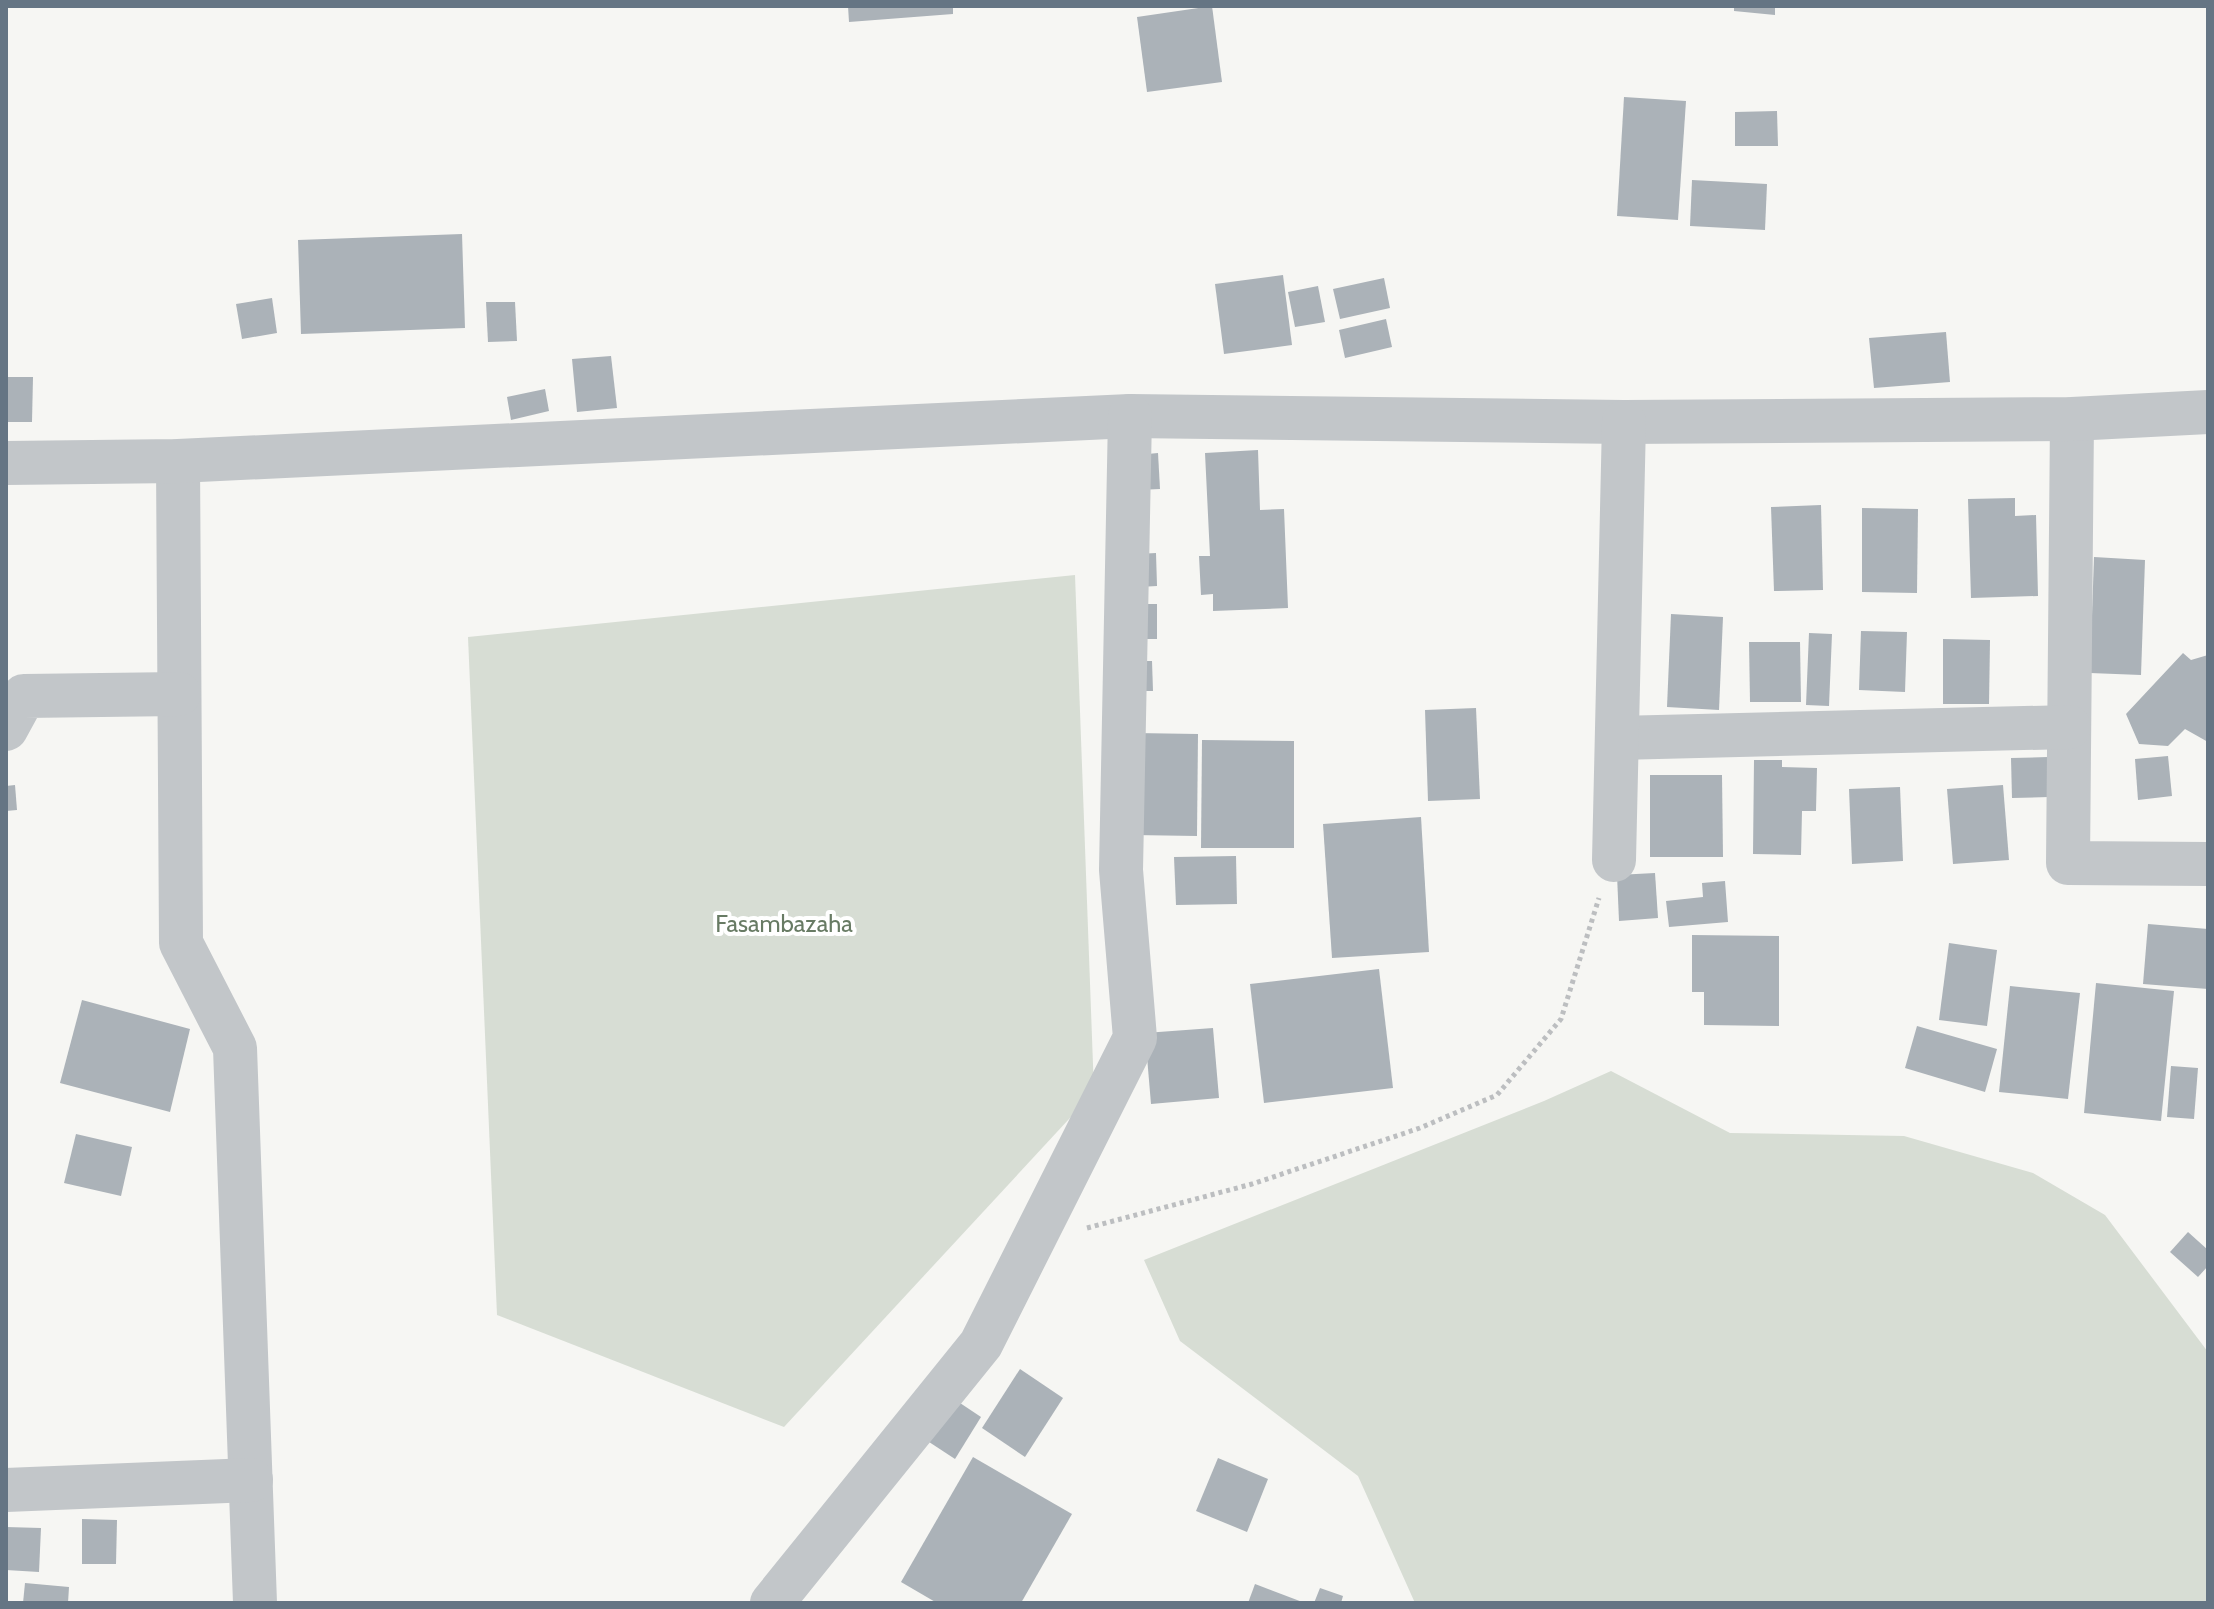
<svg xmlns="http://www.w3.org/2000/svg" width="2214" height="1609" font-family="Cabin,sans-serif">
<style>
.green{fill:#d7ddd4}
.building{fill:#abb2b8}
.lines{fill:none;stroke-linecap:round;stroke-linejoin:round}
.path{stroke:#bcbec0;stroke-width:5;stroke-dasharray:4 4;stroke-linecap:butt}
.minor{stroke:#c2c6c9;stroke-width:44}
.labels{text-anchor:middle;stroke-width:8;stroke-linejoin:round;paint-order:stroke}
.park-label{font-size:24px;fill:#687b64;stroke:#fff}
</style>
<rect width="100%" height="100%" fill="#f6f6f3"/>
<g class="green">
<path d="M1075,575L1094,1092L784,1427L497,1315L468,637Z"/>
<path d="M1611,1071L1730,1133L1904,1136L2033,1173L2105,1215L2208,1352V1603H1415L1358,1476L1180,1341L1144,1260L1544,1101Z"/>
</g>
<g class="building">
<path d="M848,6H953V14L849,22Z"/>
<path d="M1212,6L1222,82L1147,92L1137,17Z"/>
<path d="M1734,6H1775V15L1734,11Z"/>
<path d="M1624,97L1686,101L1678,220L1617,216Z"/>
<path d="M1777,111L1778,146H1735V112Z"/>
<path d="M1692,180L1767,184L1765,230L1690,226Z"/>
<path d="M462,234L465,328L301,334L298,240Z"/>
<path d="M1283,275L1292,345L1224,354L1215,284Z"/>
<path d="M1384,278L1390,308L1340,319L1333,289Z"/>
<path d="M1318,286L1325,322L1295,327L1288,292Z"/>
<path d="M272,298L277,333L242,339L236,304Z"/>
<path d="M486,302H515L517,341L488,342Z"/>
<path d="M1386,319L1392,347L1345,358L1339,330Z"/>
<path d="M1946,332L1950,382L1874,388L1869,338Z"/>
<path d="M611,356L617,408L577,412L572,359Z"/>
<path d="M6,377H33L32,422H6Z"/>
<path d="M545,389L549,411L511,420L507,397Z"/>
<path d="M1258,450L1260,510L1284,509L1288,608L1213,611V594L1201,595L1199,556H1210L1205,453Z"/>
<path d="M1158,453L1160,489L1138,490L1137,455Z"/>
<path d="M2015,498V516L2036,515L2038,596L1971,598L1968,499Z"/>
<path d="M1821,505L1823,590L1774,591L1771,507Z"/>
<path d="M1862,508L1918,509L1917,593L1862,592Z"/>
<path d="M1156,553L1157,586L1139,587L1138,554Z"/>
<path d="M2094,557L2145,560L2141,675L2090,673Z"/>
<path d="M1136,604H1157V639H1137Z"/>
<path d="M1671,614L1723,617L1719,710L1667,707Z"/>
<path d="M1861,631L1907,632L1905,692L1859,690Z"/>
<path d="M1809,633L1832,634L1829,706L1806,705Z"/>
<path d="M1943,639L1990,640L1989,704H1943Z"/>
<path d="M1749,642H1800L1801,702H1750Z"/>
<path d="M2183,653L2191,660L2208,655V742L2185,729L2168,746L2139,744L2126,714Z"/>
<path d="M1136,661H1152L1153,691H1137Z"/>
<path d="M1476,708L1480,799L1428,801L1425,710Z"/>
<path d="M1135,733L1198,734L1197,836L1133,835Z"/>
<path d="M1202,740L1294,741V848H1201Z"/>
<path d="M2168,756L2172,796L2138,800L2135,759Z"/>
<path d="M2048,757L2049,797L2012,798L2011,758Z"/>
<path d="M1754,760H1782V767L1817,768L1816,811H1802L1801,855L1753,854Z"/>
<path d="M1650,775H1722L1723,857H1650Z"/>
<path d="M15,785L17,810L6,811V786Z"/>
<path d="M2003,785L2009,860L1953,864L1947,789Z"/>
<path d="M1900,787L1903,861L1852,864L1849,789Z"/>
<path d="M1421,817L1429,952L1332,958L1323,824Z"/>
<path d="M1236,856L1237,904L1176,905L1174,857Z"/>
<path d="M1655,873L1658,918L1619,921L1617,875Z"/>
<path d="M1725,881L1728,922L1669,927L1666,901L1703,897L1702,883Z"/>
<path d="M2148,924L2208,929V989L2143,984Z"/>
<path d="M1692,935L1779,936V1026L1704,1025V992H1692Z"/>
<path d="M1949,943L1997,950L1987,1026L1939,1020Z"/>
<path d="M1379,969L1393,1088L1264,1103L1250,984Z"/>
<path d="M2096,983L2174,991L2161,1121L2084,1113Z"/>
<path d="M2010,986L2080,993L2068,1099L1999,1092Z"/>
<path d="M82,1000L190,1029L170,1112L60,1083Z"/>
<path d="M1917,1026L1997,1049L1985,1092L1905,1068Z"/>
<path d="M1213,1028L1219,1098L1151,1104L1145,1033Z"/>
<path d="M2171,1066L2198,1068L2194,1119L2167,1117Z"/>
<path d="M76,1134L132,1147L121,1196L64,1183Z"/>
<path d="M2188,1232L2208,1250V1266L2198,1277L2170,1252Z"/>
<path d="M1020,1369L1063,1398L1025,1457L982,1428Z"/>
<path d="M951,1397L981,1417L955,1459L923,1438Z"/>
<path d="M973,1457L1072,1514L1021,1603H937L901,1582Z"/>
<path d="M1218,1458L1268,1479L1247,1532L1196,1511Z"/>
<path d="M82,1519L117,1520L116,1564H82Z"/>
<path d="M6,1527L41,1528L39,1572L6,1570Z"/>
<path d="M25,1583L69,1587L68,1603H23Z"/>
<path d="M1255,1584L1305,1603H1248Z"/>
<path d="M1320,1588L1343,1596L1341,1603H1314Z"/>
</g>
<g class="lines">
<path class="path" d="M1087,1228L1252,1184L1420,1128L1497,1095L1561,1019L1599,898"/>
<g class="minor">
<path d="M2072,419L2068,863L2208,864"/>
<path d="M178,461L181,943L235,1048L255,1603"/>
<path d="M6,463L178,461L1130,416L1624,422L2072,419L2208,412"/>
<path d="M6,729L24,696L179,694"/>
<path d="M1617,738L2069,727"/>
<path d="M1614,860L1624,422"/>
<path d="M6,1490L251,1480"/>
<path d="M772,1603L981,1344L1135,1038L1121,870L1130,416"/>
</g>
</g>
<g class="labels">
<g class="park-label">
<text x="784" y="932">Fasambazaha</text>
</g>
</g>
<rect width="2214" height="1609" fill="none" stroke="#657584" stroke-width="16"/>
</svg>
